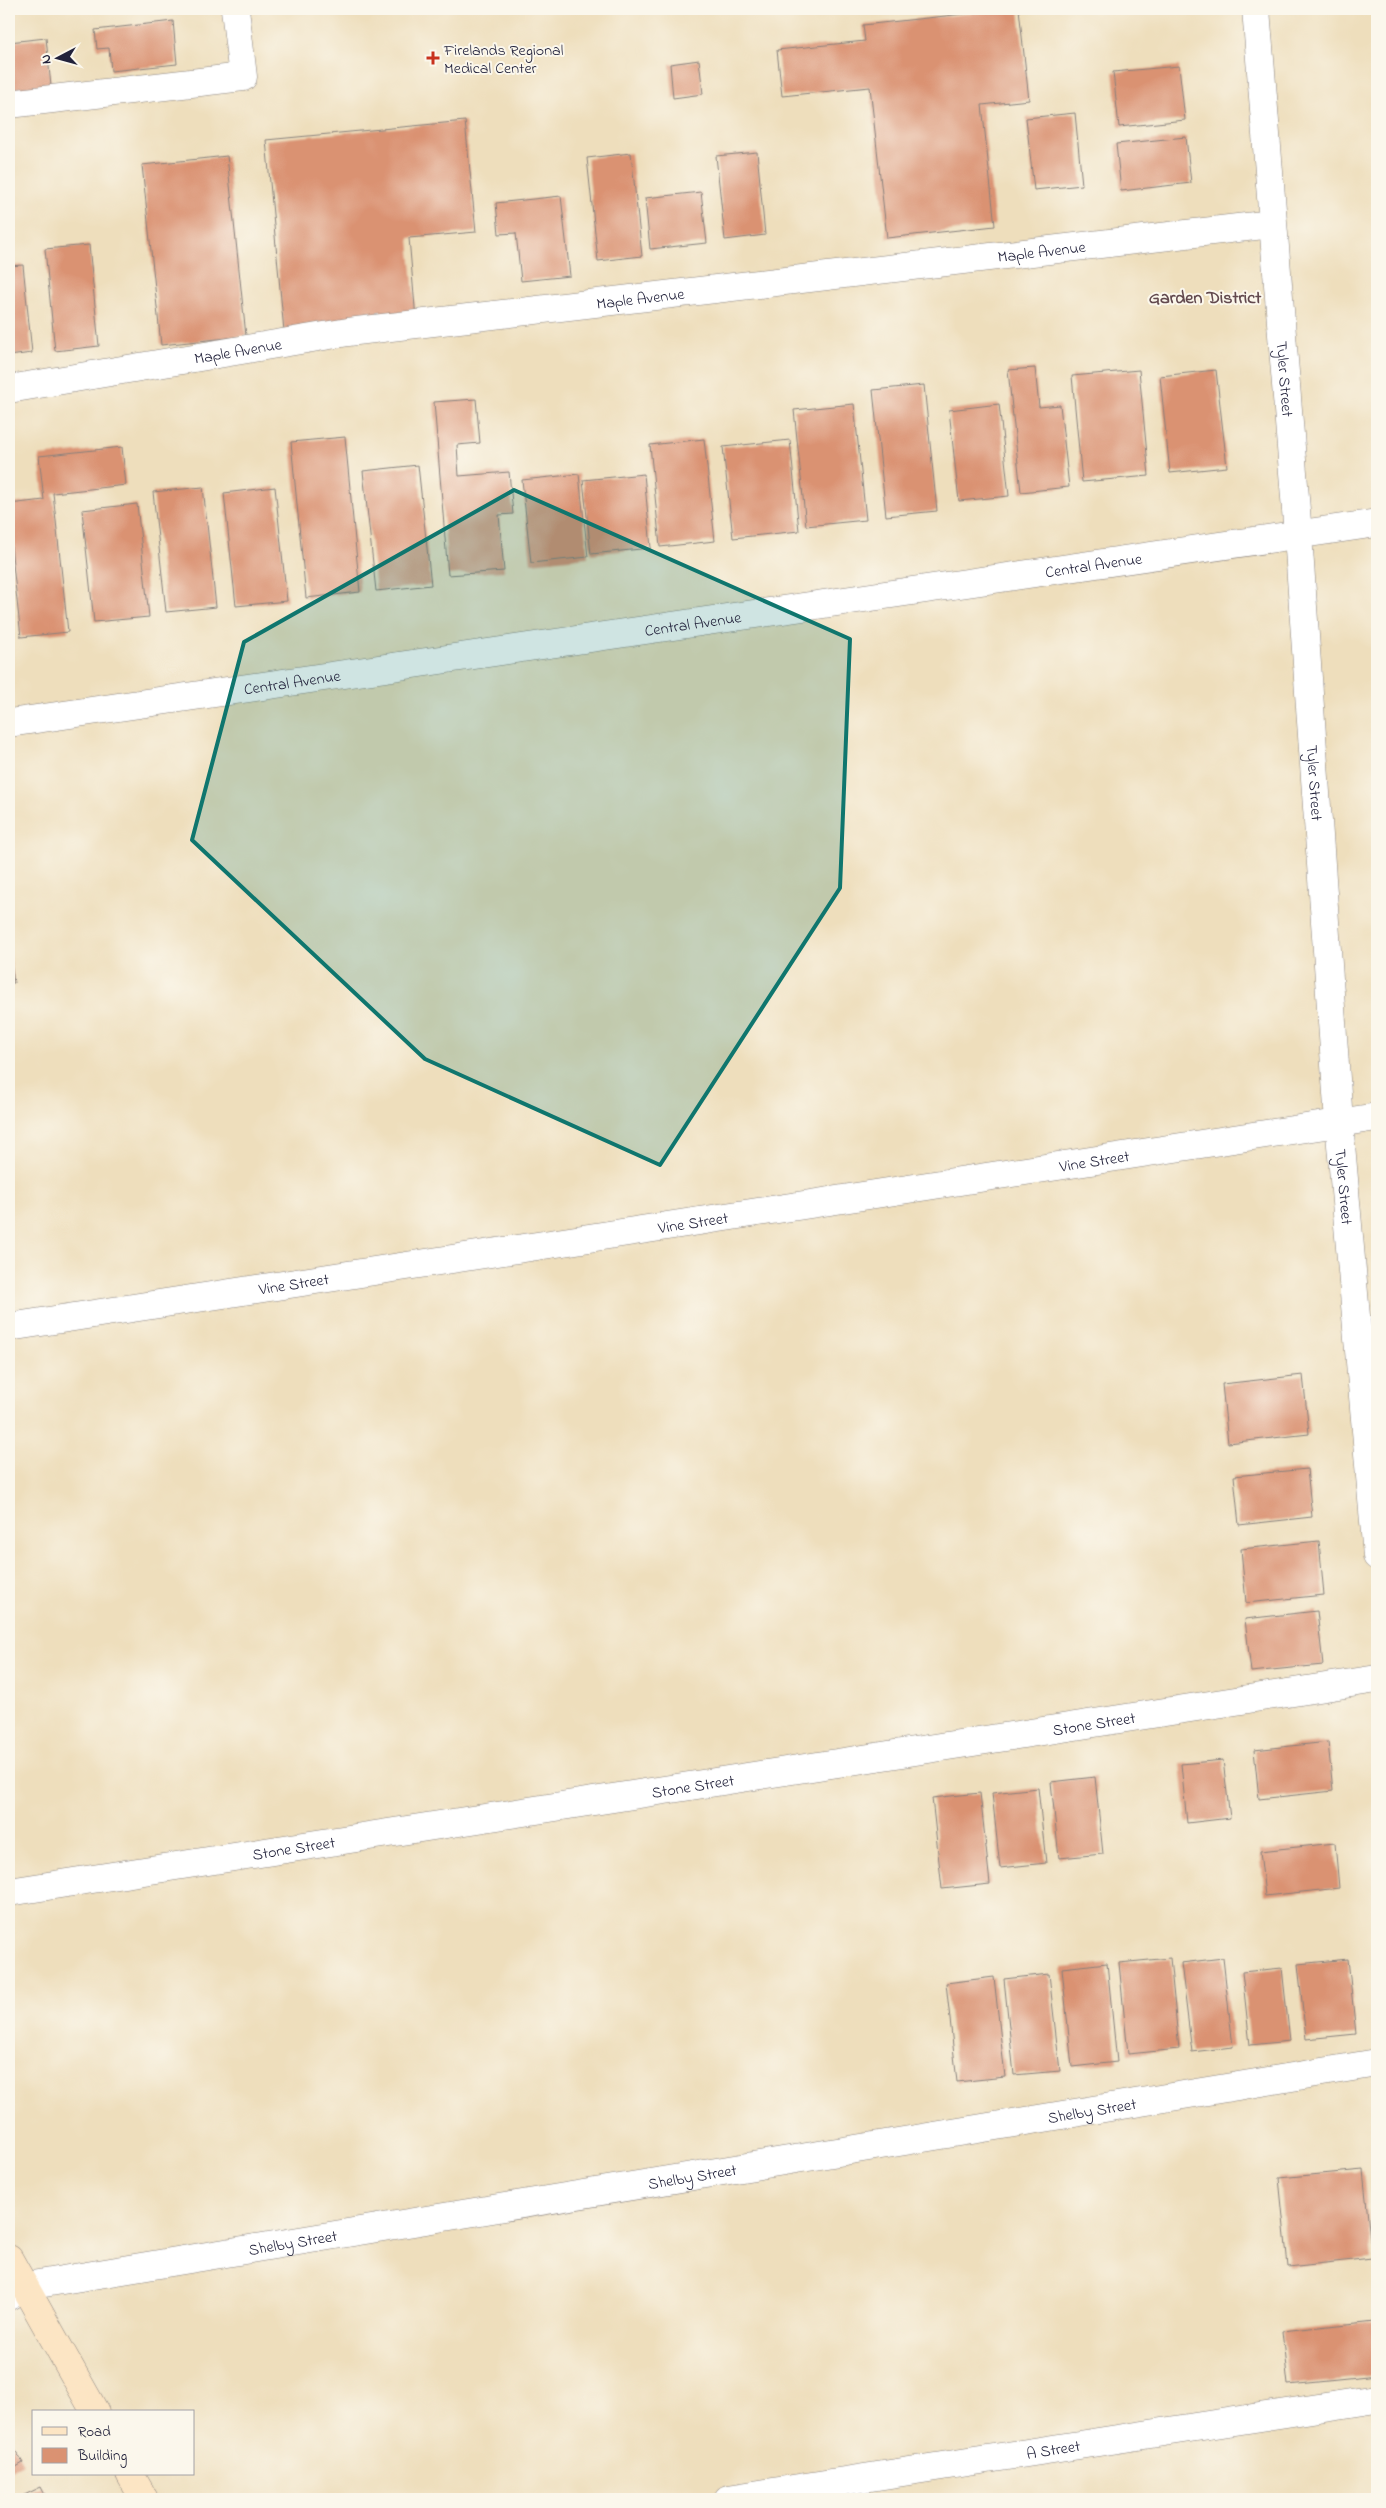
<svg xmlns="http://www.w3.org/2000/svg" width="1386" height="2508" font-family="'Indie Flower',sans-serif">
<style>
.building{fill:#da9272}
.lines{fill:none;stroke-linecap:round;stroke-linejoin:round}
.minor-casing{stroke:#88807c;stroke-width:29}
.tertiary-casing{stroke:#88807c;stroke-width:29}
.secondary-casing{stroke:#88807c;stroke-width:29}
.minor{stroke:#fff;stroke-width:28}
.tertiary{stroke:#fff;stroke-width:28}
.secondary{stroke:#fce5c4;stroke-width:28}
.marked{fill:#0f766e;fill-opacity:0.2;stroke:#0f766e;stroke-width:4;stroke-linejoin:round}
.poi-dot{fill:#c8321e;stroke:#fbf7ec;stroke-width:2}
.labels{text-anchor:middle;stroke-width:4;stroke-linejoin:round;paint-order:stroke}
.poi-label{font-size:16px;fill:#22223b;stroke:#fbf7ec;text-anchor:start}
.street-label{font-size:16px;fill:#22223b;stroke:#fbf7ec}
.neighbourhood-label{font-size:18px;font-weight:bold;fill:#62494e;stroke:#fbf7ec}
</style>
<rect width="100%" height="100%" fill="#fbf7ec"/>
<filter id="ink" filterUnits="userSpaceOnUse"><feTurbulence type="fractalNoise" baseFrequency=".02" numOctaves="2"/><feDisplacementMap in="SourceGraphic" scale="10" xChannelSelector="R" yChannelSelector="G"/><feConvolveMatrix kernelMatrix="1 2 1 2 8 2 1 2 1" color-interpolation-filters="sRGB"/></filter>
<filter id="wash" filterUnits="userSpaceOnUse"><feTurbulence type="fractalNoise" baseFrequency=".0096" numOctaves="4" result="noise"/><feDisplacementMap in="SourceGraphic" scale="20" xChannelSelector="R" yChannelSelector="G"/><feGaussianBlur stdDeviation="1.12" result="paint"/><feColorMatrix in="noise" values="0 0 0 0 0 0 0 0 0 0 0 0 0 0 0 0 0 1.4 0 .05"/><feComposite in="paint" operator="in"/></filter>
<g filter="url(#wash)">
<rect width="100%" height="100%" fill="#eedebc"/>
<g id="blocks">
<g class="building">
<path d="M1009,9H1019L1029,100L982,105L995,226L887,238L870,87L782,96L777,50L865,41L863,25Z"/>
<path d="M173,21L177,64L111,71L109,48L97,49L95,30Z"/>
<path d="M46,38L51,86L9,91V42Z"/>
<path d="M699,60L703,94L673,98L670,64Z"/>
<path d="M1179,66L1185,120L1119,127L1113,72Z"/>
<path d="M1075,113L1082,185L1034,190L1026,118Z"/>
<path d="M465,121L476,232L409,238L416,319L284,331L266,140Z"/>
<path d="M1186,137L1191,183L1121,191L1116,144Z"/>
<path d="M757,152L765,235L725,240L716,156Z"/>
<path d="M631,153L642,256L598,261L587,158Z"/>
<path d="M227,156L246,336L161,345L142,165Z"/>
<path d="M701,192L707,243L650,249L645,198Z"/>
<path d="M561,196L570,276L521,281L516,233L499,234L496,203Z"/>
<path d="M89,245L99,346L55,351L45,249Z"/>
<path d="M23,265L32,353L9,356V266Z"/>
<path d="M1035,368L1039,407L1060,405L1069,487L1021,492L1008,370Z"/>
<path d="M1139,370L1149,476L1082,482L1072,376Z"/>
<path d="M1216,370L1227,467L1170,473L1160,376Z"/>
<path d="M924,385L937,511L886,516L873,390Z"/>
<path d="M476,399L480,443L457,445L459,476L509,472L513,514L499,515L504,571L448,575L434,402Z"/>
<path d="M854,404L866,520L806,526L794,410Z"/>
<path d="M999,404L1009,496L959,501L949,410Z"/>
<path d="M345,437L360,592L306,598L291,442Z"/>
<path d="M704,439L715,541L660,547L650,445Z"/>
<path d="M790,440L799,531L733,538L723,447Z"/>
<path d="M122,447L126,485L53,493L68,632L21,637L9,528V504L44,500L39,456Z"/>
<path d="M418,465L431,585L376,591L363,471Z"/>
<path d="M579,474L588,557L531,563L522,480Z"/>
<path d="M644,474L651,548L591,554L583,480Z"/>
<path d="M203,487L216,607L166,612L153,492Z"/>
<path d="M275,487L287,601L236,606L224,493Z"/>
<path d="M137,504L149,617L94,622L82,510Z"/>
<path d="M9,949L14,983H9Z"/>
<path d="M1303,1375L1309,1434L1228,1443L1222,1384Z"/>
<path d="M1307,1469L1312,1517L1239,1525L1234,1476Z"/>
<path d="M1319,1541L1324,1595L1246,1603L1241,1549Z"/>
<path d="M1317,1611L1323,1665L1251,1672L1245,1619Z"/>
<path d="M1328,1742L1333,1791L1259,1799L1254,1750Z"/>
<path d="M1223,1760L1230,1818L1187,1823L1181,1764Z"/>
<path d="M1095,1777L1103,1854L1059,1858L1051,1782Z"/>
<path d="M1038,1788L1046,1863L1000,1868L992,1793Z"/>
<path d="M980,1793L990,1884L942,1889L932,1798Z"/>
<path d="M1335,1843L1339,1888L1265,1896L1260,1851Z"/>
<path d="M1170,1958L1179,2049L1128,2054L1119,1963Z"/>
<path d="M1223,1958L1233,2047L1192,2052L1181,1963Z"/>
<path d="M1348,1959L1356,2034L1306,2039L1298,1964Z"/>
<path d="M1107,1963L1117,2062L1072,2067L1062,1968Z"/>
<path d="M1282,1968L1290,2041L1250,2045L1242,1972Z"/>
<path d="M1049,1974L1060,2071L1014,2075L1004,1979Z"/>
<path d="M994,1977L1005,2077L957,2082L946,1983Z"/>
<path d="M1363,2170L1372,2258L1288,2267L1279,2178Z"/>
<path d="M1375,2321L1377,2376L1288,2385L1282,2331Z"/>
<path d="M9,2440L23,2463L9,2471Z"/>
<path d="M41,2487L47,2499H16Z"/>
</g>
</g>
</g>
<g filter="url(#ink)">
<use href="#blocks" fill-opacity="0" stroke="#88807c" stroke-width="1"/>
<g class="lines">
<g class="minor-casing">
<g id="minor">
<path id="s1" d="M1256,9L1298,535L1339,1122L1377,1556"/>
<path d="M9,104L243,77L235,9"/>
<path id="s2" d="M9,389L348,332L1272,224"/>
<path id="s3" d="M9,1327L1377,1117"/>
<path id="s4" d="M9,1892L1377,1679"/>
<path id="s5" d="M9,2296L26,2286L1377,2063"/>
<path id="s6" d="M728,2499L1377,2399"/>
</g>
</g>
<g class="tertiary-casing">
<g id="tertiary">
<path id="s7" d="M9,723L1377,523"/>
</g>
</g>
<g class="secondary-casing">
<g id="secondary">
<path d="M9,2259L95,2412"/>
<path d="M130,2474L144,2499"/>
</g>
</g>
<use href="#minor" class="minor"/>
<use href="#tertiary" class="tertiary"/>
<use href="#secondary" class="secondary"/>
</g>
</g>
<path class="marked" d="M514,490L850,639L840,888L660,1165L425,1059L192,840L244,642Z"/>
<path class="poi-dot" d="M430.5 50.5h5v5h5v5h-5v5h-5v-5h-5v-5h5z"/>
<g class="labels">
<g class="poi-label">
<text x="444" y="55">Firelands Regional<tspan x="444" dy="18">Medical Center</tspan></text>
</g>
<g class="street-label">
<text dy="6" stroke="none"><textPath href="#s2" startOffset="1042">Maple Avenue</textPath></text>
<text dy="6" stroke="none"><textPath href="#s2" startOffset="638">Maple Avenue</textPath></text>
<text dy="6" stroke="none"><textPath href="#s2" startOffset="232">Maple Avenue</textPath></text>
<text dy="6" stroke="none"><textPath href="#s1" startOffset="371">Tyler Street</textPath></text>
<text dy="6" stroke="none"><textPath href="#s7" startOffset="1096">Central Avenue</textPath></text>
<text dy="6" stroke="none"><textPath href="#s7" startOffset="691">Central Avenue</textPath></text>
<text dy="6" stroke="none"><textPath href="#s7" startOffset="286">Central Avenue</textPath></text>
<text dy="6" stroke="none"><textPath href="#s1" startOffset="776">Tyler Street</textPath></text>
<text dy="6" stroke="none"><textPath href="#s3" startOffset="1098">Vine Street</textPath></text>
<text dy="6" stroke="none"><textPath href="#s1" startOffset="1181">Tyler Street</textPath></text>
<text dy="6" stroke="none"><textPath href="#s3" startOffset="692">Vine Street</textPath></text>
<text dy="6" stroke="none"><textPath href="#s3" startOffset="288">Vine Street</textPath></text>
<text dy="6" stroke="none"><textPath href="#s4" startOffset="1098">Stone Street</textPath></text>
<text dy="6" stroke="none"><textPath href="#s4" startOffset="692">Stone Street</textPath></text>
<text dy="6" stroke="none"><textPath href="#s4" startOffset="288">Stone Street</textPath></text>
<text dy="6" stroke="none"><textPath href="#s5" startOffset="1100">Shelby Street</textPath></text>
<text dy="6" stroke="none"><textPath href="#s5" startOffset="695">Shelby Street</textPath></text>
<text dy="6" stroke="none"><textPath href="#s5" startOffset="290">Shelby Street</textPath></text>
<text dy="6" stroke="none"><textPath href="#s6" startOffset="329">A Street</textPath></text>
</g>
<g class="neighbourhood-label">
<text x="1205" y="303">Garden District</text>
</g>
</g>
<rect width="1386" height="2508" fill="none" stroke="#fbf7ec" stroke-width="30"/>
<rect x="32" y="2410" width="162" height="65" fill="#fbf7ec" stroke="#a4a2a5"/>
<rect x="42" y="2427" width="25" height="8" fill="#fce5c4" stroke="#a4a2a5"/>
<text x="78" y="2436" font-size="15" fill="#22223b">Road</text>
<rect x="42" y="2448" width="25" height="15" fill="#da9272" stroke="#a4a2a5"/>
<text x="78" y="2460" font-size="15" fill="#22223b">Building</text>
<g transform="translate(58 58) rotate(264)" stroke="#fbf7ec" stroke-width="4" paint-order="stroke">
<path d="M0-4L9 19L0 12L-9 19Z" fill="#22223b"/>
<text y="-8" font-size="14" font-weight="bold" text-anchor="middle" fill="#22223b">N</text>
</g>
</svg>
